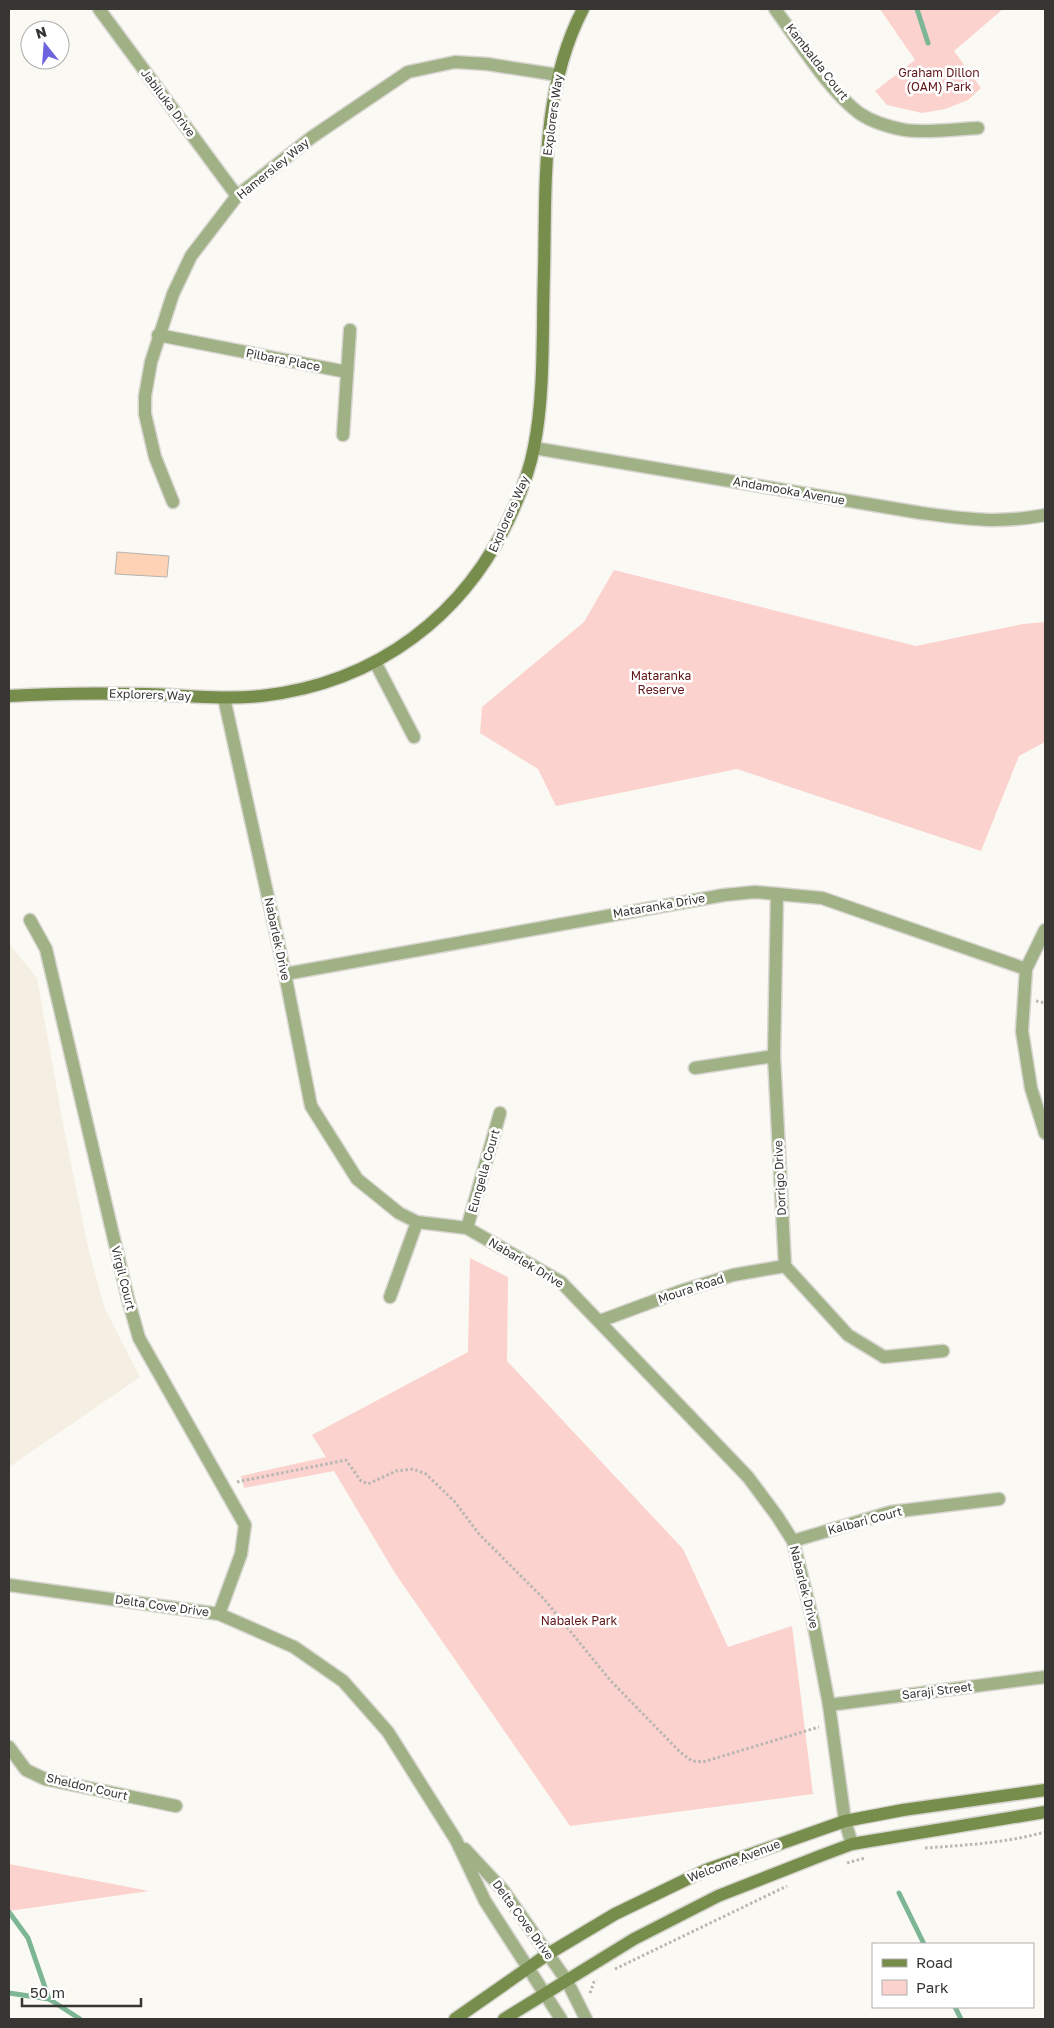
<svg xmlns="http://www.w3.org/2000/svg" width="1054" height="2028" font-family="'Golos Text',sans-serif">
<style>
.built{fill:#f4efe2}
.green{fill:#fbd2ce}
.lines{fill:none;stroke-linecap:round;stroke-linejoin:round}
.stream{stroke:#7db694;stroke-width:5}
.building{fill:#fed3b5;stroke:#b7b2ae}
.street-casing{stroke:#d8d6d0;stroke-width:15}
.secondary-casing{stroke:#d8d6d0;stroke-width:15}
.path{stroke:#b9b7b2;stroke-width:3;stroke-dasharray:2.5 2.5;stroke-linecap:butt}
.street{stroke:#a1b186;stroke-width:12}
.secondary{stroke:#778d4b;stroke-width:12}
.labels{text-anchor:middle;stroke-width:5;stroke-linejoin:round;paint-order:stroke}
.street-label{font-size:12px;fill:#373633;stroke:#fff}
.park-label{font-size:12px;fill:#5f1417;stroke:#fff}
</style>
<rect width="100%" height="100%" fill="#fbf9f3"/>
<path class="built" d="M9,944L37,978L64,1129L89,1252L105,1309L140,1377L9,1467Z"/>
<g class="green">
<path d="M880,9H1003L954,51L981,88L968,100L945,109L922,113L887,105L875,91L915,60Z"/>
<path d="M614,570L916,646L1023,624L1045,622V742L1019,756L981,851L737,769L556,806L538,769L480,733L482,707L584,622Z"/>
<path d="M470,1258L508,1277L507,1361L683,1549L728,1647L792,1626L813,1794L570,1826L395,1573L334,1471L244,1488L241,1476L326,1457L312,1435L468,1352Z"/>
<path d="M9,1864L149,1891L9,1911Z"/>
</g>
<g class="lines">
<g class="stream">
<path d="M917,9L928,43"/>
<path d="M899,1893L924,1944"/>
<path d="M9,1912L28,1938L49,1999"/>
<path d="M9,1993L49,1999L80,2019"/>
<path d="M955,2007L961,2019"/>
</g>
</g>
<path class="building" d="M117,552L169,556L167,577L115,574Z"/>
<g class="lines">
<g class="street-casing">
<g id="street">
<path d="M99,9L237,196"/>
<path d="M775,9C798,40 828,90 859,113C872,122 889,127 905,130C929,133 954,129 978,128"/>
<path d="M158,335L347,372"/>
<path d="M343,435L350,330"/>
<path d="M534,448L921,513C966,519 999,524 1045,515"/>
<path d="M173,502L155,457L145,414V396L151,362L173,294L191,256L237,196L312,137L408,72L455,62L487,64L558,75"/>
<path d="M375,662L414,737"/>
<path d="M224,698L285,974L311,1106L357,1179L399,1213L417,1222L467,1228L561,1282L748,1477L777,1516L793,1541L813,1621L829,1705L845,1821L852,1844"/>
<path d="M777,894L774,1056L785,1266L848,1335L884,1357L943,1351"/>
<path d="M30,920L46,949L128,1299L139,1338L245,1525L241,1554L219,1614"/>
<path d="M1045,930L1026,969L1022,1031L1031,1088L1045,1133"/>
<path d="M285,974L724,895L755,892L822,898L1026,969"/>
<path d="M695,1068L774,1056"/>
<path d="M467,1228L500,1113"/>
<path d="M390,1297L417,1222"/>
<path d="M600,1321L681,1291L733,1275L785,1266"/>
<path d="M793,1541L891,1512L999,1499"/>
<path d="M9,1585L219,1614L294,1647L343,1681L388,1732L456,1840L485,1901L561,2019"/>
<path d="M829,1705L1045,1677"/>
<path d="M9,1747L26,1770L45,1779L176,1806"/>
<path d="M465,1849L503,1890L567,1981L586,2019"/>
</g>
</g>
<g class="secondary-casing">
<g id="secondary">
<path d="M9,696C55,693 100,693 146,694C184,695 223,700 261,696C377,683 467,615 513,510C522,490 530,469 534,447C545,394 542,327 544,272C546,183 541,90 583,9"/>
<path d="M455,2019L548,1954L615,1914L706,1870L845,1821L903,1810L1045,1790"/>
<path d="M504,2019L634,1939L718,1896L820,1856L852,1844L1045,1812"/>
</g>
</g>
<g class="path">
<path d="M1036,1001L1045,1003"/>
<path d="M237,1482L346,1460L361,1481L368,1484L396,1471L413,1469L426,1474L455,1502L479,1534L544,1599L610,1680L680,1752L692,1761L703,1762L819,1727"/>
<path d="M925,1848C967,1845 1005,1843 1045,1832"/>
<path d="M847,1863L865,1858"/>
<path d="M615,1969L787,1886"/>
<path d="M590,1993L594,1982L597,1980"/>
</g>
<use href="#street" class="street"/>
<use href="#secondary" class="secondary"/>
</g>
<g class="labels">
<g class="street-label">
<text transform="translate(817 62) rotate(52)" y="4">Kambalda Court</text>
<text transform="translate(168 103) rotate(53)" y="4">Jabiluka Drive</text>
<text transform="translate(553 115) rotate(-82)" y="4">Explorers Way</text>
<text transform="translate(273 169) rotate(-39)" y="4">Hamersley Way</text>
<text transform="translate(283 360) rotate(11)" y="4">Pilbara Place</text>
<text transform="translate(789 491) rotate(10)" y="4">Andamooka Avenue</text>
<text transform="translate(509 514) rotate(-66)" y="4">Explorers Way</text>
<text transform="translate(150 695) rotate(2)" y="4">Explorers Way</text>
<text transform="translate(659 906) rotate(-10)" y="4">Mataranka Drive</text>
<text transform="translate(277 939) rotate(78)" y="4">Nabarlek Drive</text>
<text transform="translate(484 1171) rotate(-74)" y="4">Eungella Court</text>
<text transform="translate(780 1178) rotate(-93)" y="4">Dorrigo Drive</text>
<text transform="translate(526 1263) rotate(31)" y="4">Nabarlek Drive</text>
<text transform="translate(123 1278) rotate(76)" y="4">Virgil Court</text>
<text transform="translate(691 1289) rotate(-18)" y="4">Moura Road</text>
<text transform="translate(865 1521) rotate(-15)" y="4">Kalbari Court</text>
<text transform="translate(804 1587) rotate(76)" y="4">Nabarlek Drive</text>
<text transform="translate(162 1606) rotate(8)" y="4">Delta Cove Drive</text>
<text transform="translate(937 1691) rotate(-7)" y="4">Saraji Street</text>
<text transform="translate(87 1787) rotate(13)" y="4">Sheldon Court</text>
<text transform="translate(734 1861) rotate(-21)" y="4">Welcome Avenue</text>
<text transform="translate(523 1920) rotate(54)" y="4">Delta Cove Drive</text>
</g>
<g class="park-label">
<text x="939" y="77">Graham Dillon<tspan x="939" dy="14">(OAM) Park</tspan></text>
<text x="661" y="680">Mataranka<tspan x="661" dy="14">Reserve</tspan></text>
<text x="579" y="1625">Nabalek Park</text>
</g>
</g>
<rect width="1054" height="2028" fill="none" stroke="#373633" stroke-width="20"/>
<rect x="872" y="1943" width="162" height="65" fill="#ffffff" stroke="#afafad"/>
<rect x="882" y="1959" width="25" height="8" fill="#778d4b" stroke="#afafad"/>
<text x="916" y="1968" font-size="15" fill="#373633">Road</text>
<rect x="882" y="1980" width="25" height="15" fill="#fbd2ce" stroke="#afafad"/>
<text x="916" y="1993" font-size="15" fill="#373633">Park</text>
<g transform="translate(45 45) rotate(343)"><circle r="24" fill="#ffffff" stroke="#afafad"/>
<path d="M0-4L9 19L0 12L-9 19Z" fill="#6d63dd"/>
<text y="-8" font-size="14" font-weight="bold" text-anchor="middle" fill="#373633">N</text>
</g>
<path d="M22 1998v8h119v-8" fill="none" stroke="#373633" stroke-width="2.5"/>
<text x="30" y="1998" font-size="15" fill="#373633" stroke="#ffffff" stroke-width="4" paint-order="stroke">50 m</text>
</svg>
